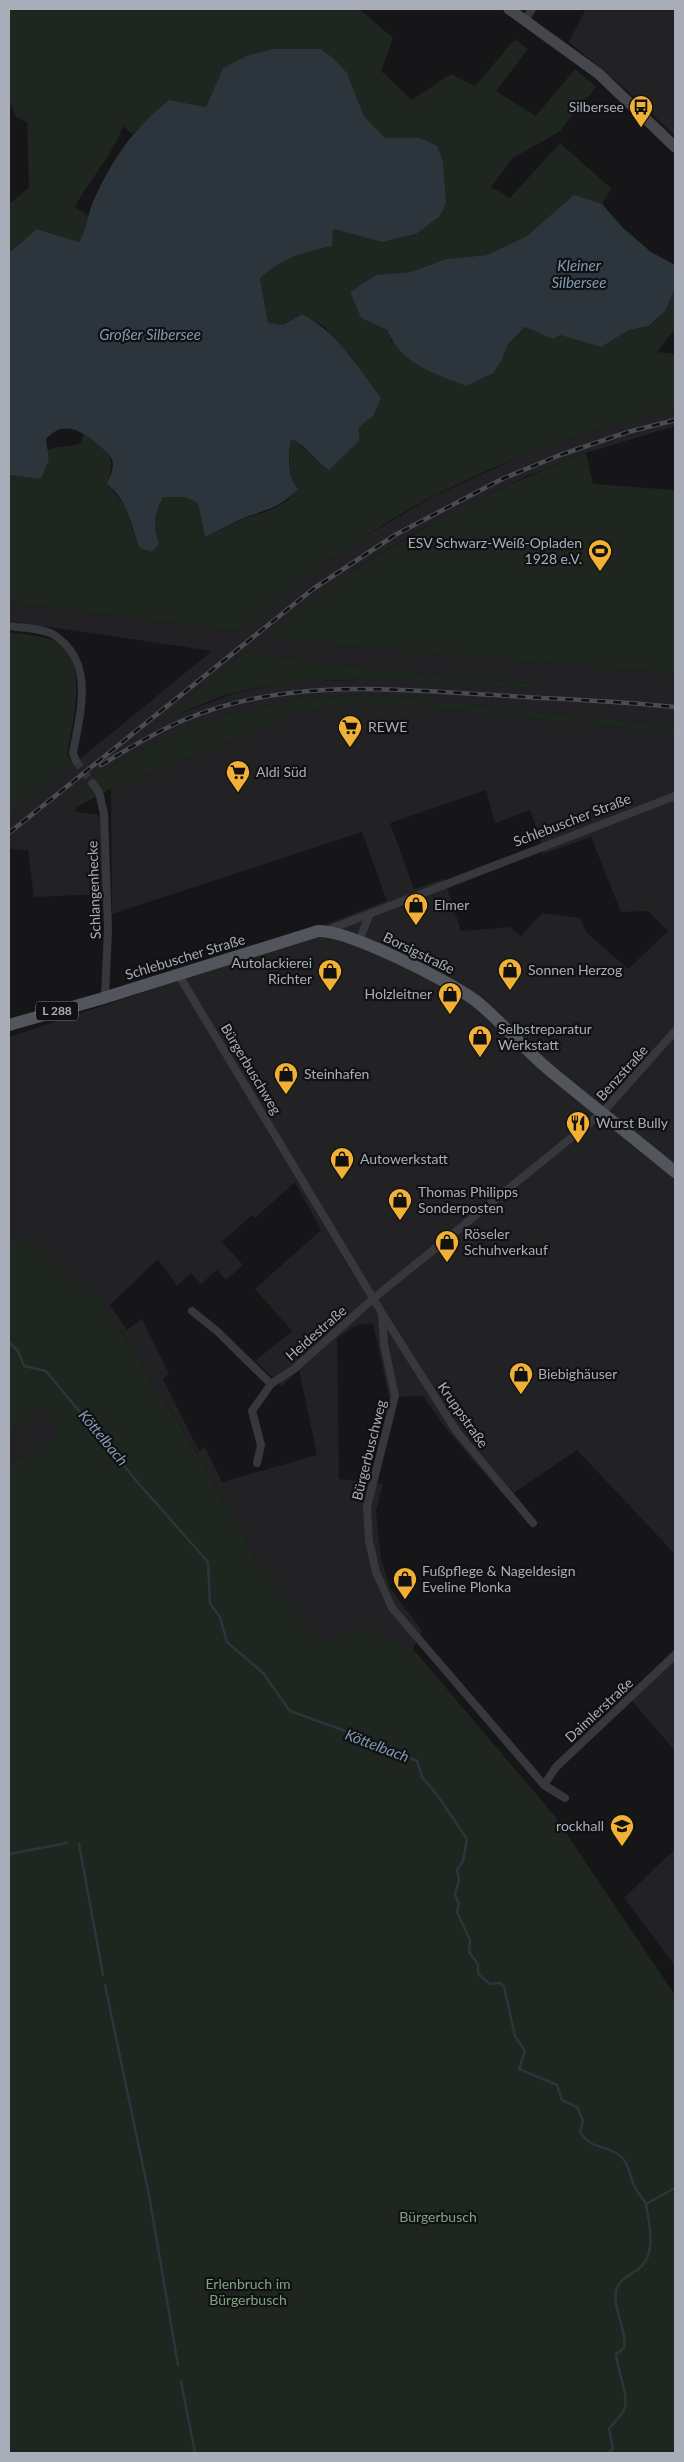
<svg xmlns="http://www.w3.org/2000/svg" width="684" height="2462" font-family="Lato,sans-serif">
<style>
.built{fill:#222225;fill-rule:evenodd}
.green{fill:#1e261f}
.water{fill:#2c353c}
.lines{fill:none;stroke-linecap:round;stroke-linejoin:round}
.stream{stroke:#2c353c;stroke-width:2.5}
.street-tunnel{stroke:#333438;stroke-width:8;stroke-dasharray:8 4;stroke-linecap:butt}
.street{stroke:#37383d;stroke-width:8}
.secondary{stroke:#45474d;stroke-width:11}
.primary{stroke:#53555c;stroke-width:12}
.rail-casing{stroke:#4a4c52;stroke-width:4.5}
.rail{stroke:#111113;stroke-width:2.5;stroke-dasharray:8;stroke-linecap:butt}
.labels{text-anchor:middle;stroke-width:4.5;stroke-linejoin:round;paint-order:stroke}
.shield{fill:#111113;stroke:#7b7e86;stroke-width:1}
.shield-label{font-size:12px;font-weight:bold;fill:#a8adb8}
.poi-label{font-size:14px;fill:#a8adb8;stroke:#111113;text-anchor:start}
.street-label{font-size:14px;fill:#a8adb8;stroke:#111113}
.park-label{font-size:14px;fill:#7fa381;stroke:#111113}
.water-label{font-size:15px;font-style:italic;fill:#7f9bb3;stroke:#111113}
</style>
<rect width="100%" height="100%" fill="#161618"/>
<g class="built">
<path d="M586,9H675V136L628,91L569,42Z"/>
<path d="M675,409V426L586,453L527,476L412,534L357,568L266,635L283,640L396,651L675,674V726L367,694L294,699L229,714L164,738L105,770L71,798L77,807L75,812L101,815L104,894L34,897L28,850L9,849V817L212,651L9,621V603L241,632L293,589L297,583L359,540L434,496L531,452L626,421ZM244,652L382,670L540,684L541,688L393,679L293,682L236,693L161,721Z"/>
<path d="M347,704L394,705L675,733V1554L577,1450L506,1498L447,1430L423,1396L389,1397L373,1323L357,1325L337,1338L339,1479L383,1484L376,1512L381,1559L390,1588L422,1631L413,1649L365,1626L324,1646L261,1569L196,1451L101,1299L9,1244V1037L171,983L387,901L362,832L112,914L111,789L232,741L287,715ZM486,790L495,823L530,810L541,842L543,854L591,837L621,912L648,911L668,931L628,969L586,932L580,918L542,913L521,936L509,927L461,931L444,879L414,889L390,823ZM295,1182L321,1230L255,1289L292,1331L255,1361L282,1386L299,1370L317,1455L222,1482L205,1447L199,1451L163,1379L169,1374L142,1319L127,1330L110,1305L158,1259L177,1286L191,1273L201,1284L217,1270L226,1280L243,1265L222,1242L252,1215L255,1218Z"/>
<path d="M38,1407L59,1431L38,1451L9,1462V1429L12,1432Z"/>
<path d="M675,1649V1751L627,1695Z"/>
<path d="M675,1849V1966L624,1898Z"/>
</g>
<g class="green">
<path d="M10,9H359L393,38L381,71L412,100L451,74L475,86L515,39L528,49L496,91L536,116L575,69L596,87L559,132L513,158L491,187L510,198L560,143L611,188L602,204L574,196L527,236L487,255L446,259L411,272L376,275L350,292L361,318L387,330L392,342L502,360L508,344L526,327L553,339L560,335L601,347L629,330L650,326L665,311L675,289V329L657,352L675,354V409C592,429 511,457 435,495C387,520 341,552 297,583L293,589L241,632L9,603V475L41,479L49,460L47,450C58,445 70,448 81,443L84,431C108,450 117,453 107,484L127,508L133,532L159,544C153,525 154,515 163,497H185L198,503L205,537L245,518L268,511L287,501L298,489C288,474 288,457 291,439C307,446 314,462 329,470L359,427L373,416L365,377L350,355L330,336L325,327L302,314L283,325L268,323L260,278C282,258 304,252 332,246L333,229L382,242L416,234L439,217L420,138H385L364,116L347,73L321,49L301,50L223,68L206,107L169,100L132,134L123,126C112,156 90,179 75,207L88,215L87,230L79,242L38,229L9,253V204L29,188L27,122L17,118L9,101Z"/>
<path d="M586,453L593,484L675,490V674L396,651L283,640L265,635C296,613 326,588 358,568C430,521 506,484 586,453Z"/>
<path d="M9,632C23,634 41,635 54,641C91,659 72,723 67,755L74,764L9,817Z"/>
<path d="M244,652L382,670L540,684L541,689C440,683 338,670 238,692C211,698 185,712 160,722Z"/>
<path d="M367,694L675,726V733L394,705L347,704L287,715L232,741L111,789L77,807L71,798L105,770L164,738L229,714L294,699Z"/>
<path d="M17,1235L101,1299L198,1455L261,1569L325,1645L365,1626L413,1649L554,1815L675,1995V2453H9V1462L38,1451L59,1431L38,1407L12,1432L9,1429V1244Z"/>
</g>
<g class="water">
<path d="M273,49H321L333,58L347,73L364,116L385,138H420L437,146L443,162L446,204L439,217L416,234L382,242L333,229L332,246C304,252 282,258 260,278L268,323L283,325L302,314C337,332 358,367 381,398L373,416L359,427V441L329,470C314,461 307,445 291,439C288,456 287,475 298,489C280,508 267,509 244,518C231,523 218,531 205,537L198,503L185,497H163C154,515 153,525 159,544L152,552L140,548C129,522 130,503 107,484C109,478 113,471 113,465C113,457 108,453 103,449C87,434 65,417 46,439L49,460L41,479L9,475V253L37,229L79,242C87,229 87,216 93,202C112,159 132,130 169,100L206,107L223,68L247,56Z"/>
<path d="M574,195L602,204L623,228L651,252L675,265V289L665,311L649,326L629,330L601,347L560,335L553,339L525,327L508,344L502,360L493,373L466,386C434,373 402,365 387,330L361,318L350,292L376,275L411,272L446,259L487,255L527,236Z"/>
</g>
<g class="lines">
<g class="stream">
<path d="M9,1342L18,1351L24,1366L46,1371L139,1484L208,1562L210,1604L220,1617L227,1642L263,1673L290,1711L345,1731L417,1761L422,1777L438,1796L467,1839L463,1861L457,1870L459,1880L455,1894L459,1904L457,1912L470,1940L469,1952L478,1964V1974L490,1984L500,1983L504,1987L515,2036L525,2051L519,2069L557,2085L562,2100L577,2107L583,2121L580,2132C594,2151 599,2143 616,2153C629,2161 629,2173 633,2183C636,2191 642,2197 646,2204L675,2188"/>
<path d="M79,1844L103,1975"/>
<path d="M9,1854L67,1843"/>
<path d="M105,1985L149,2195L178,2365"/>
<path d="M181,2381L195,2453"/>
<path d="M609,2453L613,2448L609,2429C613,2423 621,2417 624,2410C630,2398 617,2369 616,2354L624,2348C627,2329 613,2311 616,2291C618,2280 630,2275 637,2270C658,2256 649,2224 646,2204"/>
</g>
<path class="street-tunnel" d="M76,761L93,784"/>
<g class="street">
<path d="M525,20L532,9"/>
<path d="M9,626C22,628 43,628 54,635C96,662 80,713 73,753L76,761"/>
<path d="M93,784L99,792L104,814L108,929L105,997"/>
<path d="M325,931L675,796"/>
<path d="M359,941L369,916"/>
<path d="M178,974L382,1313L384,1344L395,1396L367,1507L369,1541L376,1572L392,1608L544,1785L565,1798"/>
<path d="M192,1311L217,1331L271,1384L294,1369L374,1298L603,1112L675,1031"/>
<path d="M383,1315L457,1432L533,1523"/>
<path d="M257,1463L261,1445L252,1411L271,1384"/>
<path d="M544,1785L556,1767L675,1655"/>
</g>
<path class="secondary" d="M509,9L599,74L675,147"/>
<path class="primary" d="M9,1025L100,999L318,931C347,929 451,982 476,1001C502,1022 523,1048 548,1069C590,1104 633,1137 675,1172"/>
<g class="rail-casing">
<g id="rail">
<path d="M101,765C128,749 155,732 184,720C283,678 390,689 494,695C554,699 615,701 675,707"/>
<path d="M9,833L313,589L395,535L502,479L560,455L628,432L675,420"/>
</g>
</g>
<use href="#rail" class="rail"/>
</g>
<defs>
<g id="bus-pin" transform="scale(1.25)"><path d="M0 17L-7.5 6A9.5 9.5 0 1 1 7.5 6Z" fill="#f2b134" stroke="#111113"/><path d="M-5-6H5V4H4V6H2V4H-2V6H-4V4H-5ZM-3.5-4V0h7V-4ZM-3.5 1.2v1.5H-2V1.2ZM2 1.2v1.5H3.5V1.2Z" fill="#111"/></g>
<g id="stadium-pin" transform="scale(1.25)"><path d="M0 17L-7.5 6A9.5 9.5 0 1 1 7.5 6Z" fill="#f2b134" stroke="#111113"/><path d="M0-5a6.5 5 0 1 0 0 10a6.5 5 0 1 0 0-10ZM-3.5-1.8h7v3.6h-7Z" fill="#111"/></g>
<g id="supermarket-pin" transform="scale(1.25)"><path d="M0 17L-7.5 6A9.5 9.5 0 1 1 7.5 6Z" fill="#f2b134" stroke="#111113"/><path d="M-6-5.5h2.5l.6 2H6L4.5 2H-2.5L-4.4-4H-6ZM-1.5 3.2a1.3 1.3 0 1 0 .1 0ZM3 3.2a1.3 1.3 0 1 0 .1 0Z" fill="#111"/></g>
<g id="shop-pin" transform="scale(1.25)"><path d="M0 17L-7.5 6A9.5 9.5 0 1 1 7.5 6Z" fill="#f2b134" stroke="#111113"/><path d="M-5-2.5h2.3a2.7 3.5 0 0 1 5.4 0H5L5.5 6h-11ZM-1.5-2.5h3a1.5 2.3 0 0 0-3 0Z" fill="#111"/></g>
<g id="restaurant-pin" transform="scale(1.25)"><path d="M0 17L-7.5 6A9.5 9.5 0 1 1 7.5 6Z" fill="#f2b134" stroke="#111113"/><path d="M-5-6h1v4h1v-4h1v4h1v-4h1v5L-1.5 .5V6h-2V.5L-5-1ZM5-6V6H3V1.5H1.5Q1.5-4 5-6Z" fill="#111"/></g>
<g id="school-pin" transform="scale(1.25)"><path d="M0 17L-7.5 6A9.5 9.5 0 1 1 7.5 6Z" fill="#f2b134" stroke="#111113"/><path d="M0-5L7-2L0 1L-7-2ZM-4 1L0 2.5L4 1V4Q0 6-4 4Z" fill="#111"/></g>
</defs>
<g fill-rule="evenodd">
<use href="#bus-pin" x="641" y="107"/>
<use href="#stadium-pin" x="600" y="551"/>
<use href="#supermarket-pin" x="350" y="727"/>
<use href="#supermarket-pin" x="238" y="772"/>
<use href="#shop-pin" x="416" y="905"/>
<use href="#shop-pin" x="510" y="970"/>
<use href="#shop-pin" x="330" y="971"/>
<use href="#shop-pin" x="450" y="994"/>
<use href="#shop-pin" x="480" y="1037"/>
<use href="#shop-pin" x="286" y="1074"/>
<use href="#restaurant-pin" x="578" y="1123"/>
<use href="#shop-pin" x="342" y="1159"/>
<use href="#shop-pin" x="400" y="1200"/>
<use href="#shop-pin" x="447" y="1242"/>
<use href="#shop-pin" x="521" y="1374"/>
<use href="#shop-pin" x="405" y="1579"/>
<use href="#school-pin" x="622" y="1826"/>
</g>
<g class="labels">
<rect class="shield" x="36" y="1001.5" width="42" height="19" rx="4"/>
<g class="shield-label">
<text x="57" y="1015">L 288</text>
</g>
<g class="poi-label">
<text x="624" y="112" text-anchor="end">Silbersee</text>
<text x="582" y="548" text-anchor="end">ESV Schwarz-Weiß-Opladen<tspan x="582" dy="16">1928 e.V.</tspan></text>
<text x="368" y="732">REWE</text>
<text x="256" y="777">Aldi Süd</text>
<text x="434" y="910">Elmer</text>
<text x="312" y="968" text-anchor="end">Autolackierei<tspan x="312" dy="16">Richter</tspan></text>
<text x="528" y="975">Sonnen Herzog</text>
<text x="432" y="999" text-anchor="end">Holzleitner</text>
<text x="498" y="1034">Selbstreparatur<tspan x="498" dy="16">Werkstatt</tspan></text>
<text x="304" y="1079">Steinhafen</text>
<text x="596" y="1128">Wurst Bully</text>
<text x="360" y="1164">Autowerkstatt</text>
<text x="418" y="1197">Thomas Philipps<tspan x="418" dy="16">Sonderposten</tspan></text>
<text x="464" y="1239">Röseler<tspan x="464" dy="16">Schuhverkauf</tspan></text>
<text x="538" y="1379">Biebighäuser</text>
<text x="422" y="1576">Fußpflege &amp; Nageldesign<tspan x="422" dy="16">Eveline Plonka</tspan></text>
<text x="604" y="1831" text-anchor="end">rockhall</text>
</g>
<g class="street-label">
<text transform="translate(572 820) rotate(-21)" y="5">Schlebuscher Straße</text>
<text transform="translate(94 890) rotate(-92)" y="5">Schlangenhecke</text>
<text transform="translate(419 953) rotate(26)" y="5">Borsigstraße</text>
<text transform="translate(185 957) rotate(-17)" y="5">Schlebuscher Straße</text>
<text transform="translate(251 1069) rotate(59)" y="5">Bürgerbuschweg</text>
<text transform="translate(622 1073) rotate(-48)" y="5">Benzstraße</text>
<text transform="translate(316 1333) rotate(-41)" y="5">Heidestraße</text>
<text transform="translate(463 1415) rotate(55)" y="5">Kruppstraße</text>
<text transform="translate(369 1450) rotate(-76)" y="5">Bürgerbuschweg</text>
<text transform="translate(599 1710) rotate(-43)" y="5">Daimlerstraße</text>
</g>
<g class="park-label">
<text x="438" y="2222">Bürgerbusch</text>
<text x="248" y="2289">Erlenbruch im<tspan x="248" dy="16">Bürgerbusch</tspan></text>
</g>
<g class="water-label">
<text x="579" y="271">Kleiner<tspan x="579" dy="17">Silbersee</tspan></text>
<text x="150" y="340">Großer Silbersee</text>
<text transform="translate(103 1438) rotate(50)" y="5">Köttelbach</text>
<text transform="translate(377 1746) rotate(21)" y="5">Köttelbach</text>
</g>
</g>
<rect width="684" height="2462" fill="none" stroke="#a8adb8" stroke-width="20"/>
</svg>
